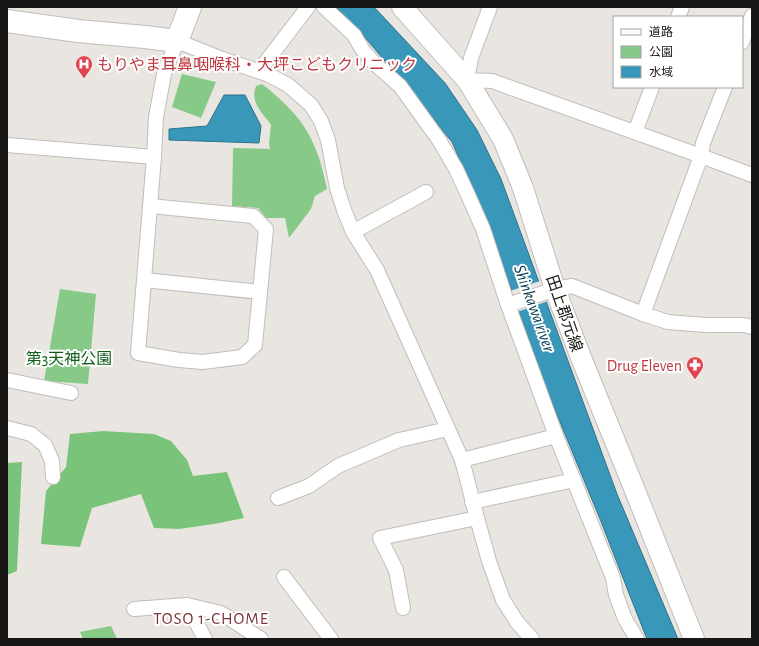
<svg xmlns="http://www.w3.org/2000/svg" width="759" height="646" font-family="'Alegreya Sans','Noto Sans JP',sans-serif">
<style>
.green{fill:#87ca87}
.forest{fill:#7ac37a}
.water{fill:#3998ba;stroke:#2f7189}
.pier{fill:#e9e6e2}
.lines{fill:none;stroke-linecap:round;stroke-linejoin:round}
.street-casing{stroke:#c1bdba;stroke-width:16}
.secondary-casing{stroke:#c1bdba;stroke-width:22}
.primary-casing{stroke:#c1bdba;stroke-width:24}
.street{stroke:#fff;stroke-width:14}
.secondary{stroke:#fff;stroke-width:20}
.primary{stroke:#fff;stroke-width:22}
.labels{text-anchor:middle;stroke-width:4;stroke-linejoin:round;paint-order:stroke}
.health-label{font-size:16px;fill:#be3a42;stroke:#fff;text-anchor:start}
.street-label{font-size:16px;fill:#191716;stroke:#fff}
.park-label{font-size:16px;fill:#115e1a;stroke:#fff}
.water-label{font-size:17px;font-style:italic;fill:#00394b;stroke:#fff}
.neighbourhood-label{font-size:17px;letter-spacing:1px;fill:#7d3539;stroke:#fff}
</style>
<rect width="100%" height="100%" fill="#e9e6e2"/>
<g class="green">
<path d="M182,74L216,82L201,118L172,107Z"/>
<path d="M262,84C285,102 306,122 316,150C321,162 324,176 327,189L315,196L311,209L289,238L285,218H266L258,208L232,206L233,148L270,149L269,143L271,125C261,111 250,103 256,86Z"/>
<path d="M60,289L96,294L88,384L44,381Z"/>
<path d="M111,626L117,639H83L80,632Z"/>
</g>
<g class="forest">
<path d="M103,431L154,434L171,441L187,460L193,476L227,472L244,518L214,524L179,529L154,528L141,494L92,508L80,547L41,544L46,491L66,467L70,434Z"/>
<path d="M22,462L17,571L7,575V463Z"/>
</g>
<g class="water">
<path d="M336,7H374L445,83L477,130L501,179L617,494L678,639H647L643,629L600,519L546,388L488,224L452,142L422,105L357,28Z"/>
<path d="M224,95H245L261,126L259,143L169,140V129L207,126Z"/>
</g>
<path class="pier" d="M540,281L548,301L517,312L510,291Z"/>
<g class="lines">
<g class="street-casing">
<g id="street">
<path d="M324,7L354,35L362,49L374,63L400,86L439,140L456,169L468,195L483,229L508,305L556,436L613,578L616,595L625,619L637,639"/>
<path d="M490,7L471,58L467,80L492,81L701,156L752,175"/>
<path d="M678,17L682,7"/>
<path d="M742,42L752,16"/>
<path d="M259,71L308,7"/>
<path d="M635,132L652,87"/>
<path d="M7,145L154,157"/>
<path d="M150,206L253,216L266,229L255,345L242,357L203,362L179,360L138,353L154,157L156,117L164,74L177,41L217,57L269,75L288,85L311,105L321,121L328,140L337,188L344,210L353,232L377,270L462,460L477,518L489,561L503,600L517,622L532,639"/>
<path d="M353,232L426,192"/>
<path d="M144,280L260,292"/>
<path d="M508,305L555,289L572,286L643,314L668,322L706,325H744L752,327"/>
<path d="M643,314L701,156L703,143L725,87"/>
<path d="M7,380L71,393"/>
<path d="M7,428L31,434L45,445L52,461L53,477"/>
<path d="M462,460L556,436"/>
<path d="M278,498L309,486L338,466L399,440L448,429"/>
<path d="M472,502L574,480"/>
<path d="M284,577L331,639"/>
<path d="M187,605L205,639"/>
<path d="M403,608L396,570L380,538L477,518"/>
<path d="M134,609L187,605L221,613L261,639"/>
</g>
</g>
<g class="secondary-casing">
<path id="secondary" d="M402,7L467,80L503,139L523,188L555,289L580,355L634,488L694,639"/>
</g>
<g class="primary-casing">
<path id="primary" d="M7,21L78,31L145,37L177,41L190,7"/>
</g>
<use href="#street" class="street"/>
<use href="#secondary" class="secondary"/>
<use href="#primary" class="primary"/>
</g>
<defs>
<g id="hospital-pin" transform="scale(0.9)"><path d="M0 17L-7.5 6A9.5 9.5 0 1 1 7.5 6Z" fill="#e0444e" stroke="#fff"/><path d="M-5-5h3v3.5h4V-5h3V5h-3V1.5h-4V5h-3Z" fill="#fff"/></g>
<g id="pharmacy-pin" transform="scale(0.9)"><path d="M0 17L-7.5 6A9.5 9.5 0 1 1 7.5 6Z" fill="#e0444e" stroke="#fff"/><path d="M-2-6h4v4h4v4h-4v4h-4v-4h-4v-4h4Z" fill="#fff"/></g>
</defs>
<g fill-rule="evenodd">
<use href="#hospital-pin" x="84" y="64"/>
<use href="#pharmacy-pin" x="695" y="365"/>
</g>
<g class="labels">
<g class="health-label">
<text x="97" y="70">もりやま耳鼻咽喉科・大坪こどもクリニック</text>
<text x="682" y="371" text-anchor="end">Drug Eleven</text>
</g>
<g class="street-label">
<text transform="translate(565 313) rotate(71)" y="6">田上郡元線</text>
</g>
<g class="park-label">
<text x="69" y="364">第3天神公園</text>
</g>
<g class="water-label">
<text transform="translate(535 308) rotate(70)" y="6">Shinkawa river</text>
</g>
<g class="neighbourhood-label">
<text x="211" y="624">TOSO 1-CHOME</text>
</g>
</g>
<rect width="759" height="646" fill="none" stroke="#191716" stroke-width="16"/>
<rect x="613" y="16" width="130" height="72" fill="#ffffff" stroke="#a3a2a2"/>
<rect x="621" y="29" width="20" height="6" fill="#ffffff" stroke="#a3a2a2"/>
<text x="649" y="36" font-size="12" fill="#191716">道路</text>
<rect x="621" y="46" width="20" height="12" fill="#87ca87" stroke="#a3a2a2"/>
<text x="649" y="56" font-size="12" fill="#191716">公園</text>
<rect x="621" y="66" width="20" height="12" fill="#3998ba" stroke="#a3a2a2"/>
<text x="649" y="76" font-size="12" fill="#191716">水域</text>
</svg>
